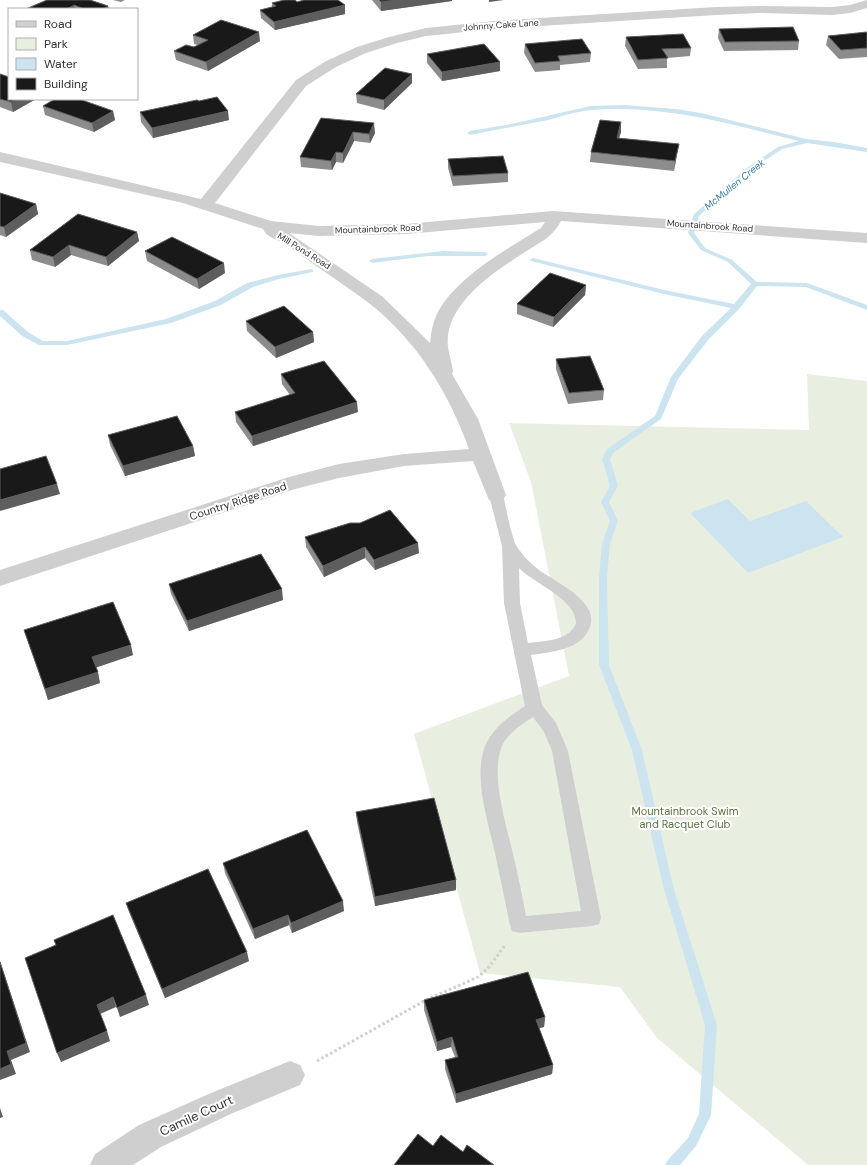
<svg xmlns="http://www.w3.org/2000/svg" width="867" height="1165" font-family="'DM Sans',sans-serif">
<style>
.green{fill:#e9efe0}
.water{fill:#cce4ef}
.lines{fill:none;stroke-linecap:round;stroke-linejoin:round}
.stream{fill:#cce4ef;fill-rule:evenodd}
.path{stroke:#cfcfcf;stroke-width:3;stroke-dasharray:2.5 2.5;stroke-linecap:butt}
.service{fill:#cfcfcf;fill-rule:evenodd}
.minor{fill:#cfcfcf;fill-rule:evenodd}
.wall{fill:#8c8c8c}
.shaded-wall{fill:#5e5e5e}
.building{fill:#191919;stroke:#5e5e5e}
.labels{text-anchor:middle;stroke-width:4;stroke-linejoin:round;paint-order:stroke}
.far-street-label{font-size:9px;fill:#323232;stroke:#fff}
.far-water-label{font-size:10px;font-style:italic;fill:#3a7b9b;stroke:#fff}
.street-label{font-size:11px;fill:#323232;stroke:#fff}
.park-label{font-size:11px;fill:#58723c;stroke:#fff}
.near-street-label{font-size:13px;fill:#323232;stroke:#fff}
</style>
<rect width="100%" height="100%" fill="#fff"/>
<path class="green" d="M807,374L867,381V1165H808L657,1038L620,987L480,973L414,734L569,676L531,482L509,423L809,430Z"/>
<path class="water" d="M728,499L750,521L806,501L843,537L748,573L690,513Z"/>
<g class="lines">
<g class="stream">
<path d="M625,105L676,109L701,113L806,139L834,142L867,148V152L807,143L782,149L752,169L699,216L694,233L705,248L732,260L757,282L807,283L867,305V310L806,287L757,286L739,309L708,340L678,379L661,419L613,453L610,459L618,486L609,502L618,521L610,544L607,576L609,665L642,750L673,886L717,1025L711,1115L696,1146L680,1165H665L667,1161L688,1138L699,1114L705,1025L663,886L632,750L599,665V576L602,544L610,521L601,502L610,486L602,459L607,449L655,416L671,377L702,336L731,308L664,294L531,261L530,260L533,258L664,290L734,304L751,284L728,262L701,250L688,233L694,214L748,167L778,147L799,141C731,124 663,104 592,110C578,111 562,116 548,120C522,125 496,130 470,135L467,133L470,131L511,124L591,106Z"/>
<path d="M443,251L485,252L488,254L485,256H428L372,263L369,261L372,259Z"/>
<path d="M311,269L313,270V272L279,279L253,287L221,305L171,323L67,345H39L22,336L0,316V310H3L28,332L43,341H67L166,319L215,301L247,283L278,275Z"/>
</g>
<path class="path" d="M317,1061L426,1000L478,977L489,967L506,944"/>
<path class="service" d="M496,490L501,492L503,495C506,507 511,535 516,545C521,554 531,564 539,570C555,582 602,602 589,629C580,650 551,652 531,655L542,705L556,723L568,751L601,918L599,924L592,926L519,933L512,931L510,925C505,901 500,877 495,853C488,822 473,777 485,746C493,727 510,716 525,706L504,603L502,546L489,495L491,492ZM519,568C534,584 577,599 576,624C568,641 544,641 528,643L520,603ZM533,717L544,732L552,751L581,911L526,916C522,895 518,874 513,854C506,823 490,775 502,746C507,734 522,724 533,717Z"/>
<g class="minor">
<path d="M867,0V8L850,13L832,15L760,13L716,15L494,29L426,36L397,43L366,53L336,67L306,86L215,203L271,221L319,226L406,224L553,211L867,233V243L561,221C553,237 539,243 525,252C494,272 443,305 448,347C449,355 452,363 453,371L452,374L478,419L506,495L503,500L496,502L489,500L473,461L404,466L339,478L295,489L0,586V570L289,477L339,464L404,454L469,449C449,393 417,341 370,304C357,294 342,284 328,274C313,264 300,254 285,244C278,240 266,237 263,229L183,203L0,162V152L201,199L296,80L326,61L357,47L389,37L426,28L494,21L716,7L760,6L832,7L850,5ZM545,222L541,228C507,249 443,284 433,325C431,331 431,337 430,343L383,297L289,233L319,236L406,234Z"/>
<path d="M290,1061L300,1065L305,1075L300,1085L233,1113L161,1147L133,1165H90L95,1154L139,1125L211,1093Z"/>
</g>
</g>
<g class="wall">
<path d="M47,0L108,6L109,9H26Z"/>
<path d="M113,0H125L121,2Z"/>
<path d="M372,0H452V1L381,11Z"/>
<path d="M297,2L345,5V14L275,30L261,18L260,10L272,7V3Z"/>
<path d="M719,29L799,41L798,50L724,51L718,38Z"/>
<path d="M867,32V57L839,59L826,45L828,36Z"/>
<path d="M193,35L260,41L208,71L176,60L174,51L194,47L198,45L194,44Z"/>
<path d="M626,37L691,48L690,56L667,58V68L638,69L625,46Z"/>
<path d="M525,44L591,53L590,62L560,65V70L535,72L524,53Z"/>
<path d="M427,54L500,71L442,81L427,63Z"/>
<path d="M0,74L9,99H36L13,112L0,107Z"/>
<path d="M412,83L384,110L357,103L356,94Z"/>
<path d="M199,101L229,120L153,138L141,122L140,112Z"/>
<path d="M43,106L113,111L115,120L94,132L45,115Z"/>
<path d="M321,118L375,133L370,143L354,141L343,163L336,162L332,170L301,167L300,157Z"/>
<path d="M621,132L619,138L679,144L674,171L590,162L591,152Z"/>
<path d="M448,159L508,173V182L453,186L448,168Z"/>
<path d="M0,193L36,204L38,214L6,237L0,235Z"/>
<path d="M137,232L139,241L108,266L71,255L55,267L32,260L30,250Z"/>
<path d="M145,251L225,273L199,289L147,261Z"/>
<path d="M586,285L585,295L553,327L517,314V304Z"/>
<path d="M246,321L313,332L314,342L276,358L247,331Z"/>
<path d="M556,359L604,390L603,400L568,404L556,369Z"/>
<path d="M281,374L358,412L253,446L236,422L235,412L290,395L282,384Z"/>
<path d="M108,435L193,446L195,456L125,476L110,445Z"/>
<path d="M305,537L419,553L375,570L365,558L324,577L306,547Z"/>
<path d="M169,584L283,600L189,631L171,594Z"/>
<path d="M24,630L133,655L96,667L100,683L48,700Z"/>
<path d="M356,812L456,890L375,906L357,822Z"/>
<path d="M223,863L344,911L292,933L289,925L255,939L225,873Z"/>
<path d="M126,903L249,961L165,998L129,912Z"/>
<path d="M424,1000L545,1017L544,1027L539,1028L553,1065L552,1074L456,1103L445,1069V1060L455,1057L451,1047L437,1051L424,1010Z"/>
</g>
<g class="shaded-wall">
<path d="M398,0H452V1L381,11V2Z"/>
<path d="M489,0H504L489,2Z"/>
<path d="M74,5L75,9H67Z"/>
<path d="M345,5V14L275,30L274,22Z"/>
<path d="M108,6L109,9H103Z"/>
<path d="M259,32L260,41L208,71L206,62Z"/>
<path d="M500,62V71L442,81V72Z"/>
<path d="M412,74V83L384,110V100Z"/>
<path d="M17,99H36L13,112L11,102Z"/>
<path d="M113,111L115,120L94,132L92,123Z"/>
<path d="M228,111L229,120L153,138L152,128Z"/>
<path d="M621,122V132L616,148L617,138Z"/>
<path d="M374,123L375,133L370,143L369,134Z"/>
<path d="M353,132L354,141L343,163V153Z"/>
<path d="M679,144L677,154L674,171L675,161Z"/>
<path d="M336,152V162L332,170L331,161Z"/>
<path d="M36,204L38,214L6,237L4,227Z"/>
<path d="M137,232L139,241L108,266L106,257Z"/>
<path d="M69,245L71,255L55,267L53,257Z"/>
<path d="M224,263L225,273L199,289L197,279Z"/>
<path d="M586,285L585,295L553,327L554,317Z"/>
<path d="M313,332L314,342L276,358L275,347Z"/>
<path d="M357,402L358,412L253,446L252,436Z"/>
<path d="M193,446L195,456L125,476L123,466Z"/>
<path d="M57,484L60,494L0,511V500Z"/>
<path d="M418,543L419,553L375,570L374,560Z"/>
<path d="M365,547V558L324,577L323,566Z"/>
<path d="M282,589L283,600L189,631L187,621Z"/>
<path d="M131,645L133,655L95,668L92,657Z"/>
<path d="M98,672L100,683L48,700L45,689Z"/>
<path d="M456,880V890L375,906V897Z"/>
<path d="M343,901L344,911L292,933L291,923Z"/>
<path d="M288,915L289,925L255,939L253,929Z"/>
<path d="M247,952L249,961L165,998L162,989Z"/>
<path d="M0,961L30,1052L11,1060L16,1074L0,1080Z"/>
<path d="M146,995L149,1005L120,1017L117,1008Z"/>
<path d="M113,997L116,1007L100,1014L97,1005Z"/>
<path d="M545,1017L544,1027L535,1029L536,1020Z"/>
<path d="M107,1031L110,1041L61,1062L57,1053Z"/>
<path d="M452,1037L451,1047L437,1051V1042Z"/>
<path d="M553,1065L552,1074L456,1103V1094Z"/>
<path d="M0,1108L3,1117L0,1118Z"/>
</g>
<g class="building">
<path d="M47,0H90L108,6L103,9H84L74,5L67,9H26Z"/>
<path d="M284,0H295L297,2L304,0H338L345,5L274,22L260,10L276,6L272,3Z"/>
<path d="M379,0H398L381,2Z"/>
<path d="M221,20L259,32L206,62L174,51L186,45L194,47L208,40L193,35Z"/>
<path d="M793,27L799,41L725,42L719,29Z"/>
<path d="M867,32V48L841,50L828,36Z"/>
<path d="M683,34L691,48L662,49L668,58L638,60L626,37Z"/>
<path d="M582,39L591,53L558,56L560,61L535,63L525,44Z"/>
<path d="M484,44L500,62L442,72L427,54Z"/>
<path d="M385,68L412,74L384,100L356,94Z"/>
<path d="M0,74L9,77V99H17L11,102L0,99Z"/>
<path d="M217,97L228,111L152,128L140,112L197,100L199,101Z"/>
<path d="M55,99H79L113,111L92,123L43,106Z"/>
<path d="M321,118L374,123L369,134L353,132L343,153L336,152L331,161L300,157Z"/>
<path d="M600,120L621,122L617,138L679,144L675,161L591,152Z"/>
<path d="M503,156L508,173L453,176L448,159Z"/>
<path d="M0,193L36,204L4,227L0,226Z"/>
<path d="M78,214L137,232L106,257L69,245L53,257L30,250Z"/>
<path d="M172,237L224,263L197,279L145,251Z"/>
<path d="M550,273L586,285L554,317L517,304Z"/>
<path d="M284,306L313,332L275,347L246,321Z"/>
<path d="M590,356L604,390L569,393L556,359Z"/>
<path d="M324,361L357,402L252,436L235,412L295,393L281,374Z"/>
<path d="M177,416L193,446L123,466L108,435Z"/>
<path d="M46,456L57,484L0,500V469Z"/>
<path d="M390,510L418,543L374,560L365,547L323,566L305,537L350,523H360Z"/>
<path d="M261,554L282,589L187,621L169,584Z"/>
<path d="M113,602L131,645L92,657L98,672L45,689L24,630Z"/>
<path d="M434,798L456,880L375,897L356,812Z"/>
<path d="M307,830L343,901L291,923L288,915L253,929L223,863Z"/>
<path d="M208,869L247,952L162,989L126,903Z"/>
<path d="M113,915L146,995L117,1008L113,997L97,1005L107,1031L57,1053L25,958L56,945L54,940Z"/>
<path d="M0,962L26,1043L7,1051L11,1064L0,1069Z"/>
<path d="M528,972L545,1017L536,1020L553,1065L456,1094L445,1060L458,1057L452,1037L437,1042L424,1000Z"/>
<path d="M418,1134L433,1146L441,1135L463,1152L467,1145L494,1165H394Z"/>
</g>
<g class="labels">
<g class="far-street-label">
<text transform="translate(501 25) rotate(-4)" y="3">Johnny Cake Lane</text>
<text transform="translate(710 226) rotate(4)" y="3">Mountainbrook Road</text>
<text transform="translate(378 229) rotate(-2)" y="3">Mountainbrook Road</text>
<text transform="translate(304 251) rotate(32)" y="3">Mill Pond Road</text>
</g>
<g class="far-water-label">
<text transform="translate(734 184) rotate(-39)" y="4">McMullen Creek</text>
</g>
<g class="street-label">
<text transform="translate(238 501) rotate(-18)" y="4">Country Ridge Road</text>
</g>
<g class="park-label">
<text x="685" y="815">Mountainbrook Swim<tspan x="685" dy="13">and Racquet Club</tspan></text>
</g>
<g class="near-street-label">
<text transform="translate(196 1115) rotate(-25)" y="5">Camile Court</text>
</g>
</g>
<rect x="8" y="8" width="130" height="92" fill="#ffffff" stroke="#adadad"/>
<rect x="16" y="21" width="20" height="6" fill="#cfcfcf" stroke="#adadad"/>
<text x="44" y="28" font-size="12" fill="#323232">Road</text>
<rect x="16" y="38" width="20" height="12" fill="#e9efe0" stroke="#adadad"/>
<text x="44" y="48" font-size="12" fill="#323232">Park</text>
<rect x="16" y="58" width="20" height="12" fill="#cce4ef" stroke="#adadad"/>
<text x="44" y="68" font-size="12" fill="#323232">Water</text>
<rect x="16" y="78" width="20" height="12" fill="#191919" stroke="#adadad"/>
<text x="44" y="88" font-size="12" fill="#323232">Building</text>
</svg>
